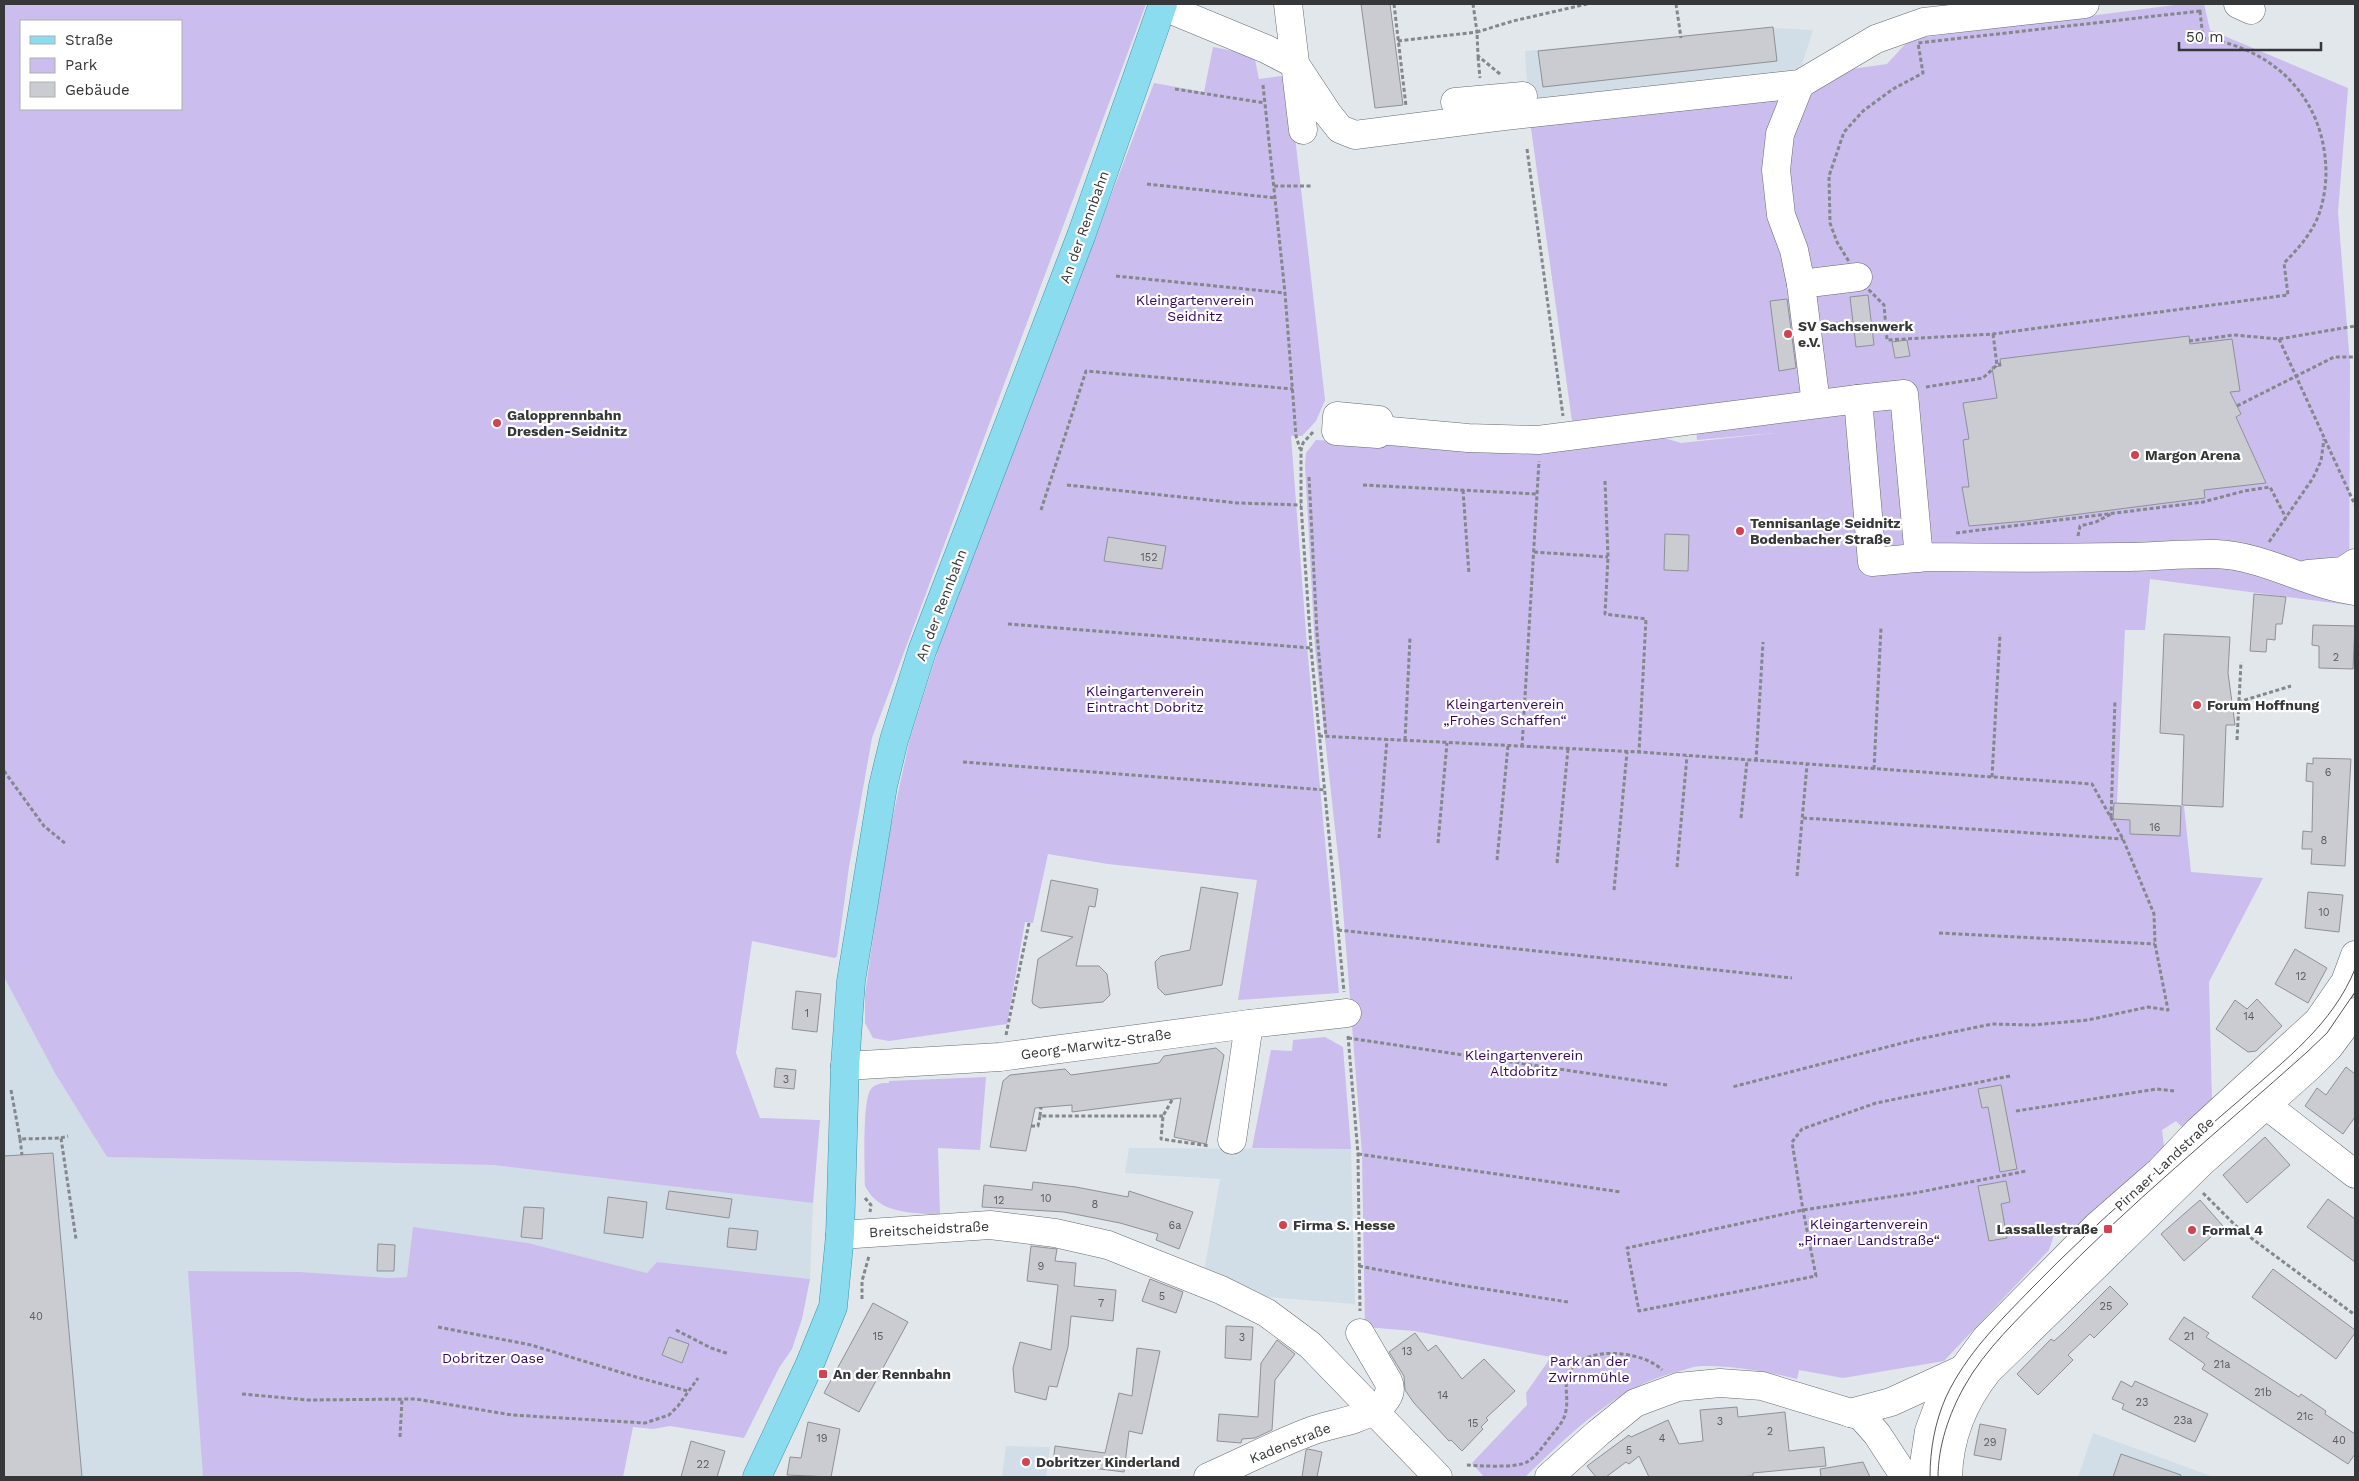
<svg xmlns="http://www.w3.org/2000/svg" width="2359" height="1481" font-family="'Work Sans',sans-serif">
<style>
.built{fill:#d1dde7}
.green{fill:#cbbdee;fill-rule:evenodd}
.building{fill:#caccd2;stroke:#8f9196}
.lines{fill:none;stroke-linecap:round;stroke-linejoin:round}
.minor-casing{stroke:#676b6f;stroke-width:29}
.major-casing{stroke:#3c93a9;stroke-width:29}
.path{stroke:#84878b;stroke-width:3;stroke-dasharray:4 2.5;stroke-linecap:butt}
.minor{stroke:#fff;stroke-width:28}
.major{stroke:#8cdcf0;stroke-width:28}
.tram{stroke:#56585b;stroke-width:1}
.poi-dot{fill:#d24250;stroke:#fff;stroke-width:2}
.labels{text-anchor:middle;stroke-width:4.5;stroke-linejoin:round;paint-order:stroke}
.number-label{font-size:11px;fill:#5a5c5f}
.street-label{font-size:14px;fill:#353739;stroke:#fff}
.park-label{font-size:14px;fill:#360465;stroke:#fff}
.poi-label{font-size:14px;font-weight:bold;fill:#353739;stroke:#fff;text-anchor:start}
</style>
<rect width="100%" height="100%" fill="#e2e7ec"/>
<g class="built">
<path d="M1770,28L1813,30L1798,77L1529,114L1525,51Z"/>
<path d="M4,977L56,1075L107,1157L494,1165L813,1203L810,1279L657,1262L647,1273L528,1243L413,1228L407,1277L390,1278L300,1272L189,1271L203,1477H4Z"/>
<path d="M1129,1148L1351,1149L1355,1304L1268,1297L1204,1272L1220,1179L1125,1173Z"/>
<path d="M2093,1433L2214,1477H2078Z"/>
<path d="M1006,1446L1050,1447L1046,1477H1002Z"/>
</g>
<g class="green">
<path d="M4,4H1146L872,738L849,867L837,956L835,958L752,941L736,1053L760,1118L820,1120L813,1203L494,1165L107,1157L56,1075L4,977ZM21,21H181V109H21Z"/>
<path d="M2183,4H2204L2210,30L2348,88L2338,212L2350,364L2349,605L2150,579L2145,630H2125L2117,803L2184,806L2191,872L2263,878L2209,982L2212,1102L2182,1127L2176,1121L2162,1130L2164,1147L2070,1234L2054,1235L2049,1250L1944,1361L1843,1378L1799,1370L1797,1379C1769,1372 1731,1365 1702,1366C1695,1366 1687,1369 1680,1371C1617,1386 1571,1433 1525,1477H1484L1472,1463L1527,1405L1526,1393L1551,1357L1414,1331L1365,1327L1362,1154L1341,883L1315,648L1305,466L1306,453L1316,440L1540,450L1661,437L1681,443L1785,432L1697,440L1696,428L1781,396L1572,421L1529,114L1887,64L1910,39Z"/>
<path d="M1213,47L1254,55L1259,79L1288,75L1325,400L1316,421L1302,436H1291L1307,646L1339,993L1238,1000L1257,880L1108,864L1048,854L1033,923L1025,922L1007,1024L889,1041L873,1038L865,1023V994L886,848L910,738L940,644L1154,83L1204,92Z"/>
<path d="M1325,1037L1343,1047L1351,1149L1252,1148L1271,1050L1292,1051L1293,1040Z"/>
<path d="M986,1077L980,1150L938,1148L940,1215C911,1212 880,1215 865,1186C865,1168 862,1100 871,1089C876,1083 883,1083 889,1083V1081Z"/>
<path d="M413,1227L528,1243L647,1273L657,1262L810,1279L802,1319L792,1349L779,1368L744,1438L670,1426L653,1429L633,1427L623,1477H203L188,1271L300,1272L390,1278L407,1277Z"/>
</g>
<g class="building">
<path d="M1361,4H1390L1403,105L1375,108Z"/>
<path d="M1773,27L1777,61L1543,87L1538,51Z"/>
<path d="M1868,295L1874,345L1856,347L1850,297Z"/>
<path d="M1787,299L1796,368L1779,371L1770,301Z"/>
<path d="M2189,336L2190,344L2232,339L2240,391L2230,392L2241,414L2236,417L2266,483L2204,490L2205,498L2026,521L1969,526L1962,487H1969L1963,440L1969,439L1963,403L1997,398L1992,367L2001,366L2000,359Z"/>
<path d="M1907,340L1910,356L1895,358L1892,342Z"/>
<path d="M1665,534L1689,535L1688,571L1664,570Z"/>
<path d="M1108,537L1166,546L1162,569L1104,561Z"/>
<path d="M2254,594L2286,597L2282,624H2276L2275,640L2267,639L2266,652L2250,651Z"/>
<path d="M2313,625L2355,626L2353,669L2319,668V646L2312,645Z"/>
<path d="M2164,634L2230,637L2228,673L2235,725H2226L2223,807L2182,805L2184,735L2160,733Z"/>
<path d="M2313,758L2351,759L2345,866L2311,864L2312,849H2302L2303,831L2312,832L2313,782L2306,781L2307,763L2313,764Z"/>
<path d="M2114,803L2181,806L2180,836L2130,834V820L2113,819Z"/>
<path d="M1051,880L1098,889L1095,907L1089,906L1076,966H1099L1107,974L1110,995L1103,1002L1040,1008L1033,1004L1032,1001L1038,959L1073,937L1041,931Z"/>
<path d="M1201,887L1238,893L1222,985L1165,995L1158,988L1155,962L1161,956L1190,950Z"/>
<path d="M2308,892L2343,895L2339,932L2305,928Z"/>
<path d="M2295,949L2327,968L2308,1003L2275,984Z"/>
<path d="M796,991L821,994L817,1032L792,1029Z"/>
<path d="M2257,999L2282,1026L2256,1051L2248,1052L2216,1029L2235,1000L2247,1009Z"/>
<path d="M1216,1048L1224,1055L1206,1144L1174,1137L1181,1098L1072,1112V1105L1035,1108L1026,1151L990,1147L1003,1081L1010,1075L1065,1069L1071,1075L1159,1063L1164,1056Z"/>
<path d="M2346,1067L2355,1074V1117L2343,1134L2305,1106L2317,1088L2326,1095Z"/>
<path d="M776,1068L796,1070L794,1089L774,1087Z"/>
<path d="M2001,1085L2017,1169L2000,1172L1988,1107L1982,1108L1978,1089Z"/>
<path d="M2265,1137L2290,1165L2247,1203L2223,1175Z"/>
<path d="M53,1153L82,1477H4V1156Z"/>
<path d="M2006,1181L2010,1202L2001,1204L2007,1238L1989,1241L1978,1186Z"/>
<path d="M1033,1182L1076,1187L1128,1197L1129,1191L1193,1212L1179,1249L1156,1240L1158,1234L1120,1223L1064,1212L982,1207L984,1185L1032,1190Z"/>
<path d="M669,1191L732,1199L729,1218L666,1209Z"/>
<path d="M608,1197L647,1202L643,1238L604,1233Z"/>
<path d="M2328,1199L2355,1219V1262L2307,1227Z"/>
<path d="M2200,1200L2223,1226L2184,1261L2161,1234Z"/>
<path d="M524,1207L544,1208L542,1239L521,1237Z"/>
<path d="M729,1228L758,1231L756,1250L727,1247Z"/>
<path d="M378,1244L395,1245L394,1271H377Z"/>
<path d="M1031,1246L1057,1249L1055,1261L1076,1263L1074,1286L1116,1290L1113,1321L1071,1316L1068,1347L1057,1387L1049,1386L1046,1400L1015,1392L1013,1368L1020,1342L1051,1350L1058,1285L1027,1281Z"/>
<path d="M2273,1269L2355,1330V1333L2336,1359L2252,1297Z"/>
<path d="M1150,1279L1183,1292L1176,1313L1142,1301Z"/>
<path d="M2110,1286L2128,1304L2094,1338L2090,1334L2068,1355L2073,1360L2038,1395L2017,1374L2051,1339L2054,1341L2063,1333Z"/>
<path d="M873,1303L908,1322L859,1412L824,1393Z"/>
<path d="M2184,1317L2209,1333L2206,1337L2299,1397L2301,1394L2326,1411L2325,1414L2355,1434V1454L2348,1464L2202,1369L2205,1364L2169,1339Z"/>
<path d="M1226,1326L1253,1327L1251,1360L1225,1358Z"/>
<path d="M1415,1333L1428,1351L1436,1345L1462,1379L1484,1359L1515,1391L1486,1418L1488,1420L1481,1427L1483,1429L1462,1451L1451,1440L1449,1441L1414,1403L1405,1390L1404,1376L1389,1352Z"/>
<path d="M669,1337L689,1344L682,1363L662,1355Z"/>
<path d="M1277,1340L1295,1354L1275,1380L1272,1430L1255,1438L1242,1439L1241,1443L1217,1441L1219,1414L1258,1417L1261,1363Z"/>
<path d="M1137,1348L1160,1351L1142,1434L1129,1431L1124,1472L1053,1463L1055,1446L1105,1453L1119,1393L1132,1396Z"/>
<path d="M2121,1381L2132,1387L2135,1381L2208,1414L2195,1442L2122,1409L2124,1404L2112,1399Z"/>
<path d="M1737,1407L1738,1417L1785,1412L1789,1451L1824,1447L1826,1466L1753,1473V1476L1737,1477H1649L1639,1456L1629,1464L1626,1462L1606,1477H1596L1587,1466L1629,1435L1631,1437L1668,1420L1679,1444L1703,1441L1700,1410Z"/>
<path d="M808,1422L840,1429L831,1477L787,1475L790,1457L801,1458Z"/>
<path d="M1980,1424L2006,1429L2001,1460L1974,1455Z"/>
<path d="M691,1441L725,1451L717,1477H681Z"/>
<path d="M1308,1449L1322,1452L1317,1477H1302L1306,1450Z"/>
<path d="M2121,1454L2181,1475L2180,1477H2113Z"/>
<path d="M1863,1462L1870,1477H1821L1820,1469Z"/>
</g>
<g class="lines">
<g class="minor-casing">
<g id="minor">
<path d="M1288,4L1303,130"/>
<path d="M2238,4L2251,10"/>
<path d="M1162,6L1266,49L1295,64L1328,114L1340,129L1355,135L1496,117L1800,84L1876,39L1924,22L2085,4"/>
<path d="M1800,84L1780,134L1776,170L1781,215L1794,250L1801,284"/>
<path d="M1455,102L1523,96"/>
<path d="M1816,404L1801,284L1858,277"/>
<path d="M1337,416L1379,420L1378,434L1336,431Z"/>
<path d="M1379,430L1468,438L1538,440L1858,399"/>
<path d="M1919,558L1904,394L1858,399L1872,562L1927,557C1992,558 2057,558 2121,557C2153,557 2185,553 2216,554C2266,556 2308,585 2355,591"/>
<path d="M2308,574L2343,571L2355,563"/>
<path d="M845,1066L1000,1057L1249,1024L1347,1013"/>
<path d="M2266,1105L2355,1174"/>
<path d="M1232,1140L1249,1024"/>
<path d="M840,1235L990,1225L1055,1233L1108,1245L1221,1290L1267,1313L1310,1345L1438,1477"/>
<path d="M1850,1413L1891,1402L1961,1370"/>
<path d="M1208,1477C1243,1462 1278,1443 1314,1430C1333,1423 1354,1422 1372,1411C1384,1404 1394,1394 1388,1381L1360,1333"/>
<path d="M1549,1477L1598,1433L1635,1403L1678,1387L1720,1383L1762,1386L1861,1416L1877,1434L1905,1477"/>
<path d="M1922,1477L1929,1431L1941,1399L1986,1338L2097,1226L2160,1171L2198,1131L2318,1021L2345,982L2355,955"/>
<path d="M1948,1477C1949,1438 1964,1401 1988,1371L2202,1162L2309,1067L2329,1047L2355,1012"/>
</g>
</g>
<g class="major-casing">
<path id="major" d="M757,1477L809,1366L833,1307L840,1235L845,1066L851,981L883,786L894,740L922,651L1081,236L1163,4"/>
</g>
<g class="path">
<path d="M1394,4L1406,106"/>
<path d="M1676,4L1681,38"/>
<path d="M2200,11L2203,38C2274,48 2325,98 2326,172C2326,189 2322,212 2313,227C2305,241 2295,252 2284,263L2288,295L1993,334L1887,340L1884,305L1862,283L1837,242L1830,223L1829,176L1844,132L1863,111L1893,89L1923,73L1918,43Z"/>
<path d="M1398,41L1477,32L1473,4"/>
<path d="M1478,57L1480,78"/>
<path d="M1500,74L1478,56L1477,32L1513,21L1587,4"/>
<path d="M1263,85L1285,293L1296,436L1300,449"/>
<path d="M1175,89L1265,103"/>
<path d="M1527,149L1563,416"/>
<path d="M1147,184L1276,198"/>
<path d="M1274,186H1311"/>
<path d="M1116,276L1285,293"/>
<path d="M1993,334L1997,365"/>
<path d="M2279,339L2355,505"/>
<path d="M2189,341L2234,335L2279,339L2355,326"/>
<path d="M1926,387L1983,378L1997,365L2001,364"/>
<path d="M2237,406L2334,357H2355"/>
<path d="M1313,432L1303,443L1301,450V505L1311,648L1344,992"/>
<path d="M1309,477L1317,633L1326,736"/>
<path d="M1605,481L1608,557L1605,614L1646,619L1639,752"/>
<path d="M1067,485L1238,503L1301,505"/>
<path d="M1363,485L1537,494"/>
<path d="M1463,490L1469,574"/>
<path d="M1041,510L1086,371L1293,389"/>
<path d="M1956,533L2203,502L2244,491L2270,487L2286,518"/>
<path d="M2078,536L2080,526L2096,522L2111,514"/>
<path d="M2269,542L2313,478L2321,461L2324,439"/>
<path d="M1534,552L1608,557"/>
<path d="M1008,624L1311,648"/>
<path d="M2238,702L2291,686"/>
<path d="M1319,736L1639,752L2092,784L2123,839L2154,914L2155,944L2168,1010L2148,1007L2088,1020L2033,1025L1992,1024L1914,1040L1732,1087"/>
<path d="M1405,740L1410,638"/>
<path d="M2237,740L2241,662"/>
<path d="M1522,747L1539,461"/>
<path d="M1756,761L1763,642"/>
<path d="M963,762L1325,790"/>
<path d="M1874,769L1881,628"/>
<path d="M4,771L44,826L66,844"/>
<path d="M1992,777L2000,634"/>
<path d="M2111,817L2115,700"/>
<path d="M1741,818L1747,761"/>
<path d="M1803,818L2123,839"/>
<path d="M1379,838L1387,739"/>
<path d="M1438,843L1447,743"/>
<path d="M1497,860L1508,746"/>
<path d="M1557,863L1568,749"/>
<path d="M1677,867L1687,756"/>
<path d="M1797,876L1807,765"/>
<path d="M1614,890L1627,752"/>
<path d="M1338,930L1792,978"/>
<path d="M1939,933L2155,944"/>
<path d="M1006,1035L1029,923"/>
<path d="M1348,1036L1358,1154L1360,1311"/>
<path d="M1348,1038L1667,1085"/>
<path d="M2010,1076L1876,1103L1802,1129L1792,1142L1803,1210L1816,1276L1639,1311L1627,1248L1803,1210L1915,1193L2026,1171"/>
<path d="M11,1090L20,1139L61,1138L76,1239"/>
<path d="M1172,1100L1163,1116L1161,1139L1210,1146"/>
<path d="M2016,1111L2157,1089L2174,1091"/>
<path d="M1040,1116L1041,1107"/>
<path d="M1031,1126H1038L1040,1116H1163"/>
<path d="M61,1138L68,1136"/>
<path d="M20,1139L22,1155"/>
<path d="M1358,1154L1621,1192"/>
<path d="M2203,1193L2239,1229L2355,1315"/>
<path d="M865,1198L871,1205L870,1212"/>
<path d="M1359,1266L1459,1285L1568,1302"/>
<path d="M862,1299V1281L869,1256"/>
<path d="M438,1327L531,1345L636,1377L688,1391"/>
<path d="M676,1330L711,1348L729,1354"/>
<path d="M242,1394L308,1400L416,1399L512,1415L645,1423L669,1415L678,1406L698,1378"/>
<path d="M400,1437L402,1399"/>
<path d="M1467,1465C1480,1466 1517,1468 1527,1462C1537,1456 1544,1445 1551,1436C1557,1429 1565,1420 1566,1410C1569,1395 1562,1384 1571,1370C1586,1345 1644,1351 1662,1370"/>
<path d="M1392,1476V1477"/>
</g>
<use href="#minor" class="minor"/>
<use href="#major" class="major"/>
<g class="tram">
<path d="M1930,1477C1930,1449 1935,1422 1946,1397C1966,1354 2000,1321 2032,1288C2098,1220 2170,1160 2242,1098C2285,1060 2333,1024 2355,969"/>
<path d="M1938,1477C1938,1446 1949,1414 1964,1387C1985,1349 2019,1318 2049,1287C2129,1204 2220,1130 2306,1053L2327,1033L2355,992"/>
</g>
</g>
<g class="poi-dot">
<circle cx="1788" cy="334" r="5"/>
<circle cx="497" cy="423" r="5"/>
<circle cx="2135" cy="455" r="5"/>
<circle cx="1740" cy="531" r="5"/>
<circle cx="2197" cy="705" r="5"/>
<circle cx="1283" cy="1225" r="5"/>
<rect x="2103" y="1224" width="10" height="10" rx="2.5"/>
<circle cx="2192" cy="1230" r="5"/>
<rect x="818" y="1369" width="10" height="10" rx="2.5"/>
<circle cx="1026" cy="1462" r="5"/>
</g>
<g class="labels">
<g class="number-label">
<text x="1149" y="561">152</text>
<text x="2336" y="661">2</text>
<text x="2328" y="776">6</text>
<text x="2155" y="831">16</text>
<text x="2324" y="844">8</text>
<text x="2324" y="916">10</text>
<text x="2301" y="980">12</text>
<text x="807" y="1017">1</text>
<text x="2249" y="1020">14</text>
<text x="786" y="1083">3</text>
<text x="1046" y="1202">10</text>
<text x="999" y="1204">12</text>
<text x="1095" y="1208">8</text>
<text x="1175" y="1229">6a</text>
<text x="1041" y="1270">9</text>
<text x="1162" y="1300">5</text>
<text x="1101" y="1307">7</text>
<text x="2106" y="1310">25</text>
<text x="36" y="1320">40</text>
<text x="878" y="1340">15</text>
<text x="2189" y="1340">21</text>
<text x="1242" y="1341">3</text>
<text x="1407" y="1355">13</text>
<text x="2222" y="1368">21a</text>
<text x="2263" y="1396">21b</text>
<text x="1443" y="1399">14</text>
<text x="2142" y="1406">23</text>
<text x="2305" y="1420">21c</text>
<text x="2183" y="1424">23a</text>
<text x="1720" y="1425">3</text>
<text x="1473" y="1427">15</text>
<text x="1770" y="1435">2</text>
<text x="822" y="1442">19</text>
<text x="1662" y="1442">4</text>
<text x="2339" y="1444">40</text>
<text x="1990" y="1446">29</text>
<text x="1629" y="1454">5</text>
<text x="703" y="1468">22</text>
</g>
<g class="street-label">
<text transform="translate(1084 227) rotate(-70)" y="5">An der Rennbahn</text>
<text transform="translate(941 605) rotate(-69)" y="5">An der Rennbahn</text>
<text transform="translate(1096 1044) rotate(-8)" y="5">Georg-Marwitz-Straße</text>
<text transform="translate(2164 1164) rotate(-43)" y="5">Pirnaer Landstraße</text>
<text transform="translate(929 1229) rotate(-3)" y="5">Breitscheidstraße</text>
<text transform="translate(1290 1443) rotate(-22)" y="5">Kadenstraße</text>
</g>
<g class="park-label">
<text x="1195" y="305">Kleingartenverein<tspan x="1195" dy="16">Seidnitz</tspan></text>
<text x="1145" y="696">Kleingartenverein<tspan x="1145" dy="16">Eintracht Dobritz</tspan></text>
<text x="1505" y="709">Kleingartenverein<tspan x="1505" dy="16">„Frohes Schaffen“</tspan></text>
<text x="1524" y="1060">Kleingartenverein<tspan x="1524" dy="16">Altdobritz</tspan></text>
<text x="1869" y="1229">Kleingartenverein<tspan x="1869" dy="16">„Pirnaer Landstraße“</tspan></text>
<text x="493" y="1363">Dobritzer Oase</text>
<text x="1589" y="1366">Park an der<tspan x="1589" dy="16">Zwirnmühle</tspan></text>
</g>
<g class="poi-label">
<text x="1798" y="331">SV Sachsenwerk<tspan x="1798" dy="16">e.V.</tspan></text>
<text x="507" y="420">Galopprennbahn<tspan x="507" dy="16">Dresden-Seidnitz</tspan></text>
<text x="2145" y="460">Margon Arena</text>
<text x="1750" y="528">Tennisanlage Seidnitz<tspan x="1750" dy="16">Bodenbacher Straße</tspan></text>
<text x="2207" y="710">Forum Hoffnung</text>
<text x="1293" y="1230">Firma S. Hesse</text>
<text x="2098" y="1234" text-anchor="end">Lassallestraße</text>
<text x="2202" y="1235">Formal 4</text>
<text x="833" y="1379">An der Rennbahn</text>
<text x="1036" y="1467">Dobritzer Kinderland</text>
</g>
</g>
<rect width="2359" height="1481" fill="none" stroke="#353739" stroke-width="10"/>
<rect x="20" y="20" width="162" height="90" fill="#ffffff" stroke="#aeafb0"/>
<rect x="30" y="36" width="25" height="8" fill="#8cdcf0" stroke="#aeafb0"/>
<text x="65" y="45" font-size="15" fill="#353739">Straße</text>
<rect x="30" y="58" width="25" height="15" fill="#cbbdee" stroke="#aeafb0"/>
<text x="65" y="70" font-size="15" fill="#353739">Park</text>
<rect x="30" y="82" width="25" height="15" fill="#caccd2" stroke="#aeafb0"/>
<text x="65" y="95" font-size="15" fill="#353739">Gebäude</text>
<path d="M2179 42v8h142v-8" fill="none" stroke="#353739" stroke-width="2.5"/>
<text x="2186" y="42" font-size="15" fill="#353739" stroke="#ffffff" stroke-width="4" paint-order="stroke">50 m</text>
</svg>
